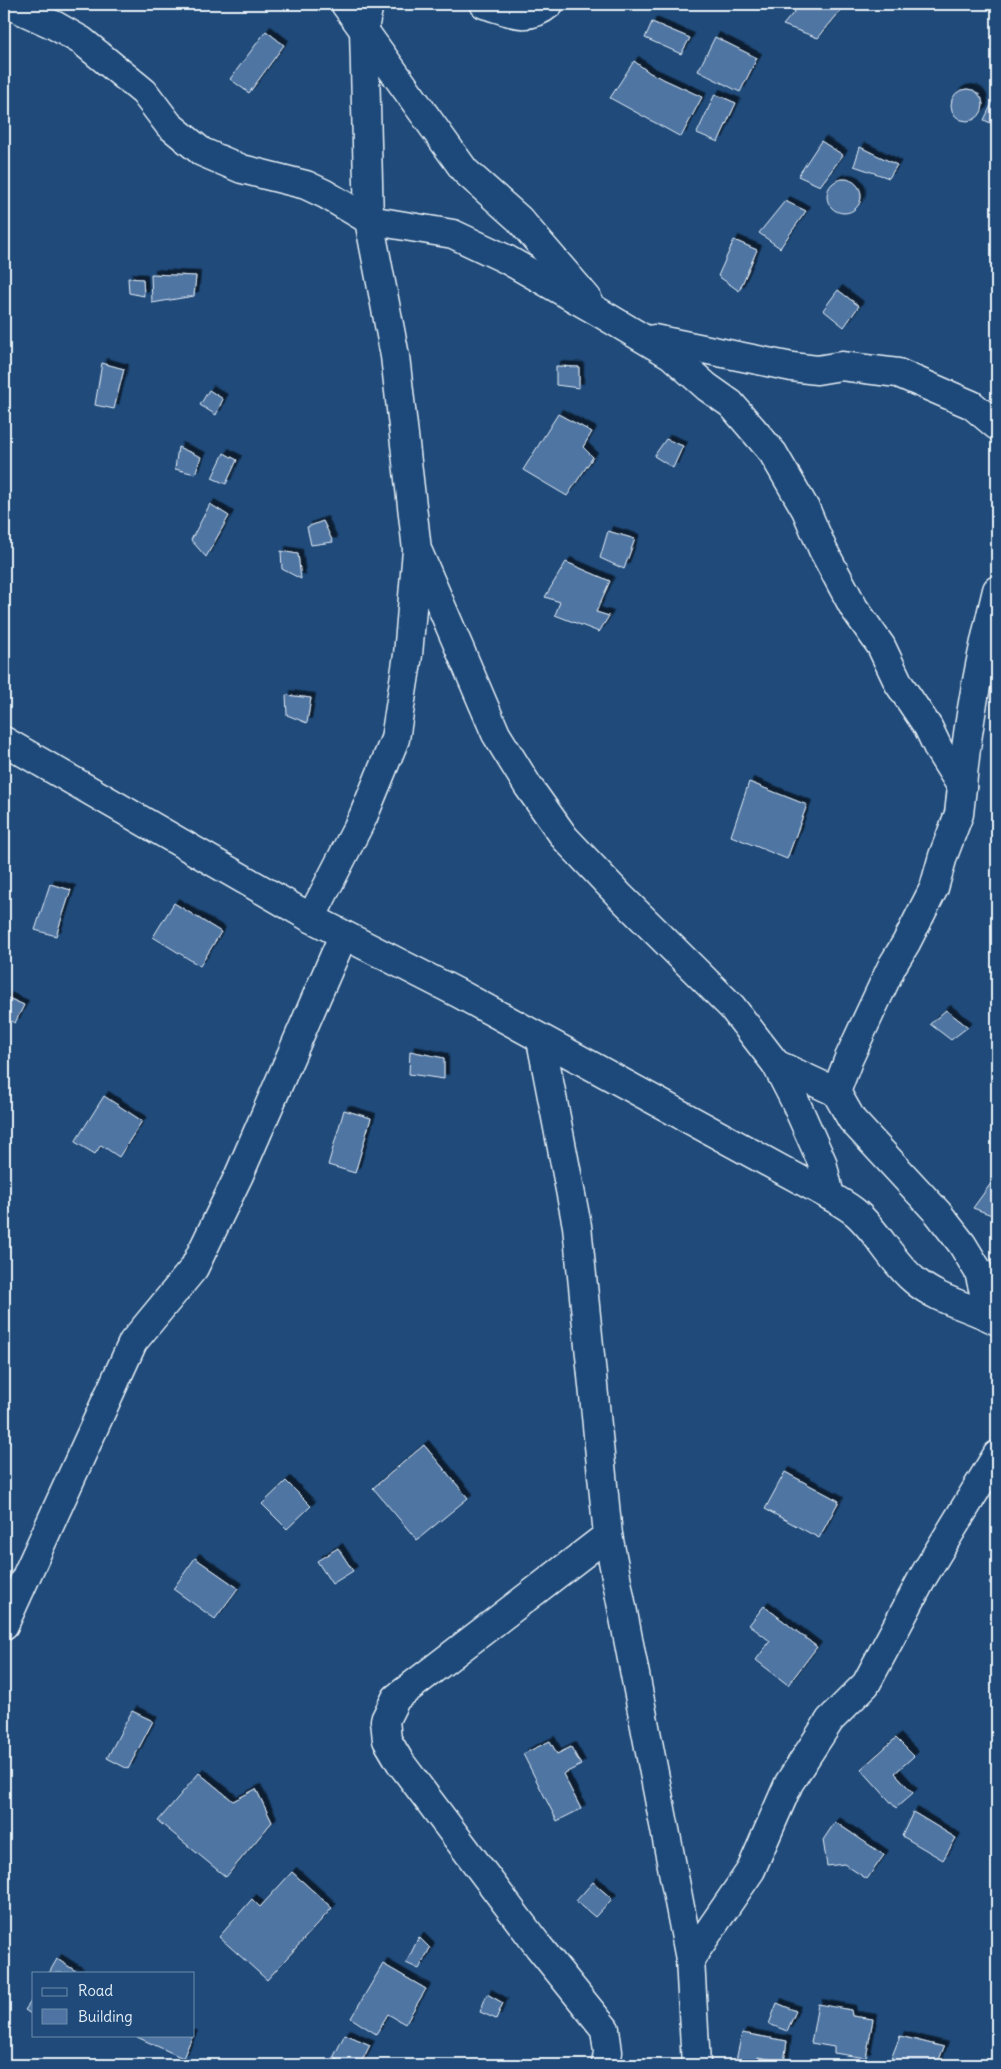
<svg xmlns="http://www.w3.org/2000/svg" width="1001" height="2069" font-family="Delius,sans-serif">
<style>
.building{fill:#4f74a3;stroke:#e8f1f8;filter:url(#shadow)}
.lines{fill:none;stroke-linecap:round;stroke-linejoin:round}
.minor-casing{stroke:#e8f1f8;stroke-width:31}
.minor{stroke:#1f4a7a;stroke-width:28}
</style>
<defs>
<filter id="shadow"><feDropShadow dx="4.5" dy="-4.5" stdDeviation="0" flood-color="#0009"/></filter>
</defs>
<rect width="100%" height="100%" fill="#1f4a7a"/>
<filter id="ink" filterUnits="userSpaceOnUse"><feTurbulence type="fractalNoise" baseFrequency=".02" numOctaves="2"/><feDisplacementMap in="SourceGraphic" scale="10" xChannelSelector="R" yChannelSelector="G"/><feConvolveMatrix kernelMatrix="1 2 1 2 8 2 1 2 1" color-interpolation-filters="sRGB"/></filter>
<g filter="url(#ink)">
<g class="building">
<path d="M801,4H846L818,38L783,25Z"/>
<path d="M652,22L690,38L681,54L645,38Z"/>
<path d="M266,31L284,45L249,93L230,79Z"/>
<path d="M715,37L757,58L740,92L698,71Z"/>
<path d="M634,61L650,73L702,97L681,137L610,98Z"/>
<circle cx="967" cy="105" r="16"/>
<path d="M715,94L736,103L718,142L697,133Z"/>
<path d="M996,95L997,96V126L984,120Z"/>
<path d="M821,141L843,155L820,186L798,176Z"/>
<path d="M860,147L897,165L889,178L854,166Z"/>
<circle cx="844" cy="196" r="17"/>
<path d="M785,201L806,211L780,248L759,233Z"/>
<path d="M734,240L757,250L739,291L718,276Z"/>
<path d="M151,274L196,276L194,296L152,303Z"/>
<path d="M128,278L143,279L144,296L129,293Z"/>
<path d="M838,290L859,306L844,327L823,310Z"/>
<path d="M102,363L124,369L114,409L95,405Z"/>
<path d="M556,366L579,367V388L556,385Z"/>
<path d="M209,390L223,399L216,415L200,405Z"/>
<path d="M558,414L592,432L583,447L593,457L567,496L523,470Z"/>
<path d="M666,439L683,446L673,468L654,456Z"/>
<path d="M178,447L201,457L195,474L175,469Z"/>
<path d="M224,453L237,460L226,484L212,478Z"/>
<path d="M210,504L229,516L206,557L191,540Z"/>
<path d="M323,521L333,542L311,545L307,527Z"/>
<path d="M608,531L635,539L624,569L600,558Z"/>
<path d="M281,551L298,554L301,579L282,569Z"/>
<path d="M566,562L610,581L596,612L609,616L599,632L555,615L560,602L545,597Z"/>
<path d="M286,695L311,698L307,723L287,715Z"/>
<path d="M749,782L807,805L787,859L731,836Z"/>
<path d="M50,884L71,890L56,936L35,930Z"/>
<path d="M174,903L221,932L200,966L153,937Z"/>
<path d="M6,997L24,1005L15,1023L4,1018V1002Z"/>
<path d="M946,1010L968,1027L951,1040L930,1024Z"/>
<path d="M410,1051L444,1058V1079L409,1074Z"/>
<path d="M104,1096L142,1121L119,1157L101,1145L95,1154L75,1142Z"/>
<path d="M344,1110L371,1118L355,1173L328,1165Z"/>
<path d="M997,1175V1217L973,1208Z"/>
<path d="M424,1445L468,1498L417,1540L373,1488Z"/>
<path d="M785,1472L839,1501L819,1538L765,1509Z"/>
<path d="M286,1481L311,1506L287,1529L262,1504Z"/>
<path d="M338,1548L353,1571L332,1584L317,1561Z"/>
<path d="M195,1558L238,1588L215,1619L173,1589Z"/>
<path d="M997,1569V1589L989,1583Z"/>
<path d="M764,1606L817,1647L788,1685L756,1660L770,1641L749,1625Z"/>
<path d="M132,1711L153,1721L128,1769L107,1758Z"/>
<path d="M896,1738L914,1756L895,1773L913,1793L896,1808L861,1769Z"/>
<path d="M550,1741L557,1754L571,1747L581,1765L563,1774L581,1809L557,1821L523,1754Z"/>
<path d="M199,1773L233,1801L256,1789L272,1822L226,1877L158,1821Z"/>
<path d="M913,1812L956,1838L943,1860L902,1836Z"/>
<path d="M835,1822L884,1855L867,1879L844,1864L827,1866L823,1840Z"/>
<path d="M292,1872L332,1908L267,1980L219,1937L252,1899L260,1907Z"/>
<path d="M593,1882L612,1899L595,1917L576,1901Z"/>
<path d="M419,1937L430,1948L419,1969L406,1963Z"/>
<path d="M57,1959L79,1973H49Z"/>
<path d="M383,1964L426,1989L405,2024L388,2014L376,2034L351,2018Z"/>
<path d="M487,1994L503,2003L496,2019L480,2012Z"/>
<path d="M34,1997V2016L25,2010Z"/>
<path d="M777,2003L796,2011L787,2031L769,2024Z"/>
<path d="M818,2004L851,2010L852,2016L873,2019L866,2058L834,2053V2047L811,2043Z"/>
<path d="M742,2033L787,2041L784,2062L758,2057L756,2065H735Z"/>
<path d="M345,2034L370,2045L360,2065H348L333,2058Z"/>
<path d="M138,2035H193L183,2058L137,2037Z"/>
<path d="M900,2036L944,2047L937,2065H912L891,2059Z"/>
</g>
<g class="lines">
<g class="minor-casing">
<g id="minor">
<path d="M8,4L54,25L82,41L144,92L169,125L202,152L242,169L306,185L325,194L369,220L453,234L506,259L597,311L671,355L707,387L731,404L773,453L806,510L823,550L854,608L881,646L899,684L928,727L939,750L962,787L959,814L943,856L934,888L906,943L892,966L849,1058L836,1092"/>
<path d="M345,4L465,171L519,219L587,298"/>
<path d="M484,4C509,11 527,23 549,4"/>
<path d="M654,339L792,367L817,370L841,366L898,373L972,405L997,426"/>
<path d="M419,554L496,734L528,786L565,838L619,895L732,1007L776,1064L794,1099L822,1162L830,1196"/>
<path d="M4,741L311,918L458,993L830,1196C838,1201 848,1206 856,1213C879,1233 891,1261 914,1280C938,1301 970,1306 997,1321"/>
<path d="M962,787C967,721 981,655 997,590"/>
<path d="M311,918L363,817L395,739L408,655L417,550L395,356L369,220L364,29L369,4"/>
<path d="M541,1040L577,1226L608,1535L690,1959L696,2065"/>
<path d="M776,1064L836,1092L852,1120L938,1213L962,1244L979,1272L990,1317"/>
<path d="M4,1625L133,1342L194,1268L239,1175L343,936"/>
<path d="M690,1959L751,1870L789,1783L830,1720L866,1684L923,1577L997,1455"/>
<path d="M606,2065L608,2052L605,2029L539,1947L400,1762L387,1740L385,1720L396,1698L608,1535"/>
</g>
</g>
<use href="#minor" class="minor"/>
</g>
</g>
<rect width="1001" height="2069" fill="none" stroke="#1f4a7a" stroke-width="20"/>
<rect x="10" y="10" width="981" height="2049" fill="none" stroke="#e8f1f8" stroke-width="2" filter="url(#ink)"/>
<rect x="32" y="1972" width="162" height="65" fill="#1f4a7a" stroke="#6f8dac"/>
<rect x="42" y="1988" width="25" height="8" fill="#1f4a7a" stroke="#6f8dac"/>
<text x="78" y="1996" font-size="15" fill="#e8f1f8">Road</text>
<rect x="42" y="2009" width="25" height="15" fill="#4f74a3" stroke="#6f8dac"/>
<text x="78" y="2022" font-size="15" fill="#e8f1f8">Building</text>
</svg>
